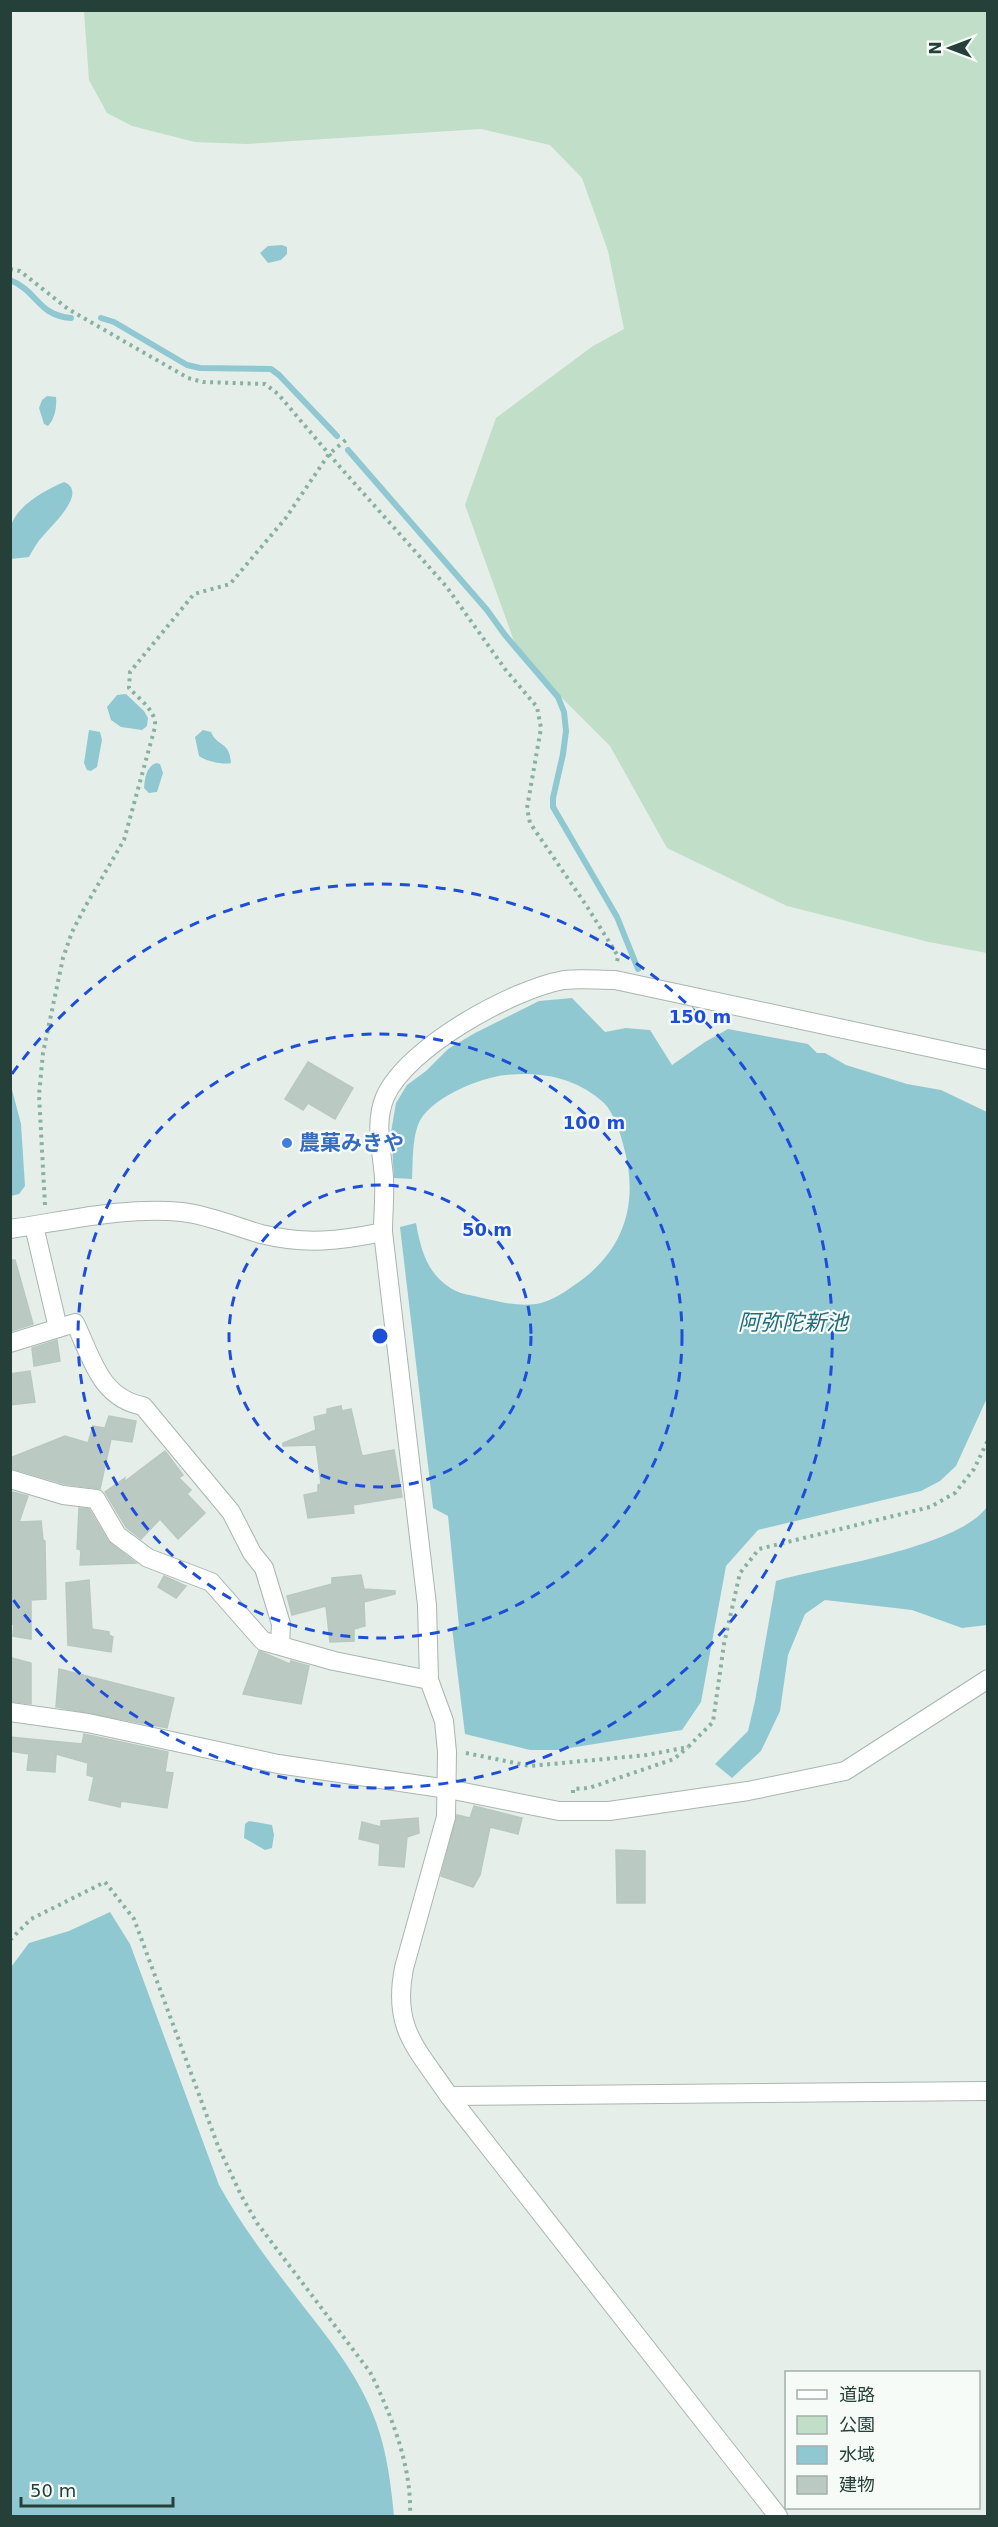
<svg xmlns="http://www.w3.org/2000/svg" width="998" height="2527" font-family="'DejaVu Sans','Noto Sans JP',sans-serif">
<style>
.green{fill:#c0dec8}
.water{fill:#90c8d1}
.lines{fill:none;stroke-linecap:round;stroke-linejoin:round}
.stream{stroke:#90c8d1;stroke-width:6}
.building{fill:#bbc9c3;stroke:#b8c8c1;stroke-width:1.5}
.minor-casing{stroke:#a8b6b1;stroke-width:20}
.path{stroke:#87b1a3;stroke-width:4;stroke-dasharray:3 4.5;stroke-linecap:butt}
.minor{stroke:#fff;stroke-width:18}
.ring{fill:none;stroke:#1d4ed8;stroke-width:3;stroke-dasharray:10 8}
.shop-dot{fill:#3f7fe0;stroke:#f7fbf8;stroke-width:2}
.labels{text-anchor:middle;stroke-width:4.5;stroke-linejoin:round;paint-order:stroke}
.shop-label{font-size:21px;font-weight:bold;fill:#366cbe;stroke:#f7fbf8;text-anchor:start}
.water-label{font-size:22px;font-style:italic;fill:#206d7b;stroke:#f7fbf8}
.centre{fill:#1d4ed8;stroke:#f7fbf8;stroke-width:3}
.ring-label{font-size:18px;text-anchor:middle;font-weight:bold;fill:#1d4ed8;stroke:#f7fbf8;stroke-width:4.5;stroke-linejoin:round;paint-order:stroke}
</style>
<rect width="100%" height="100%" fill="#e6eeea"/>
<path class="green" d="M84,11H987V953L929,942L787,906L667,848L610,746L519,655L465,505L496,418L593,346L624,329L608,251L582,178L550,145L481,129L247,144L195,142L132,126L107,113L89,80Z"/>
<g class="water">
<path d="M282,245L287,247V254L281,260L268,263L260,253L268,246Z"/>
<path d="M47,396L56,397C57,406 55,419 48,426L44,424L39,408L42,400Z"/>
<path d="M64,482C89,492 51,526 43,536C37,542 33,550 29,557L11,559C10,549 9,538 10,529C15,506 45,490 64,482Z"/>
<path d="M126,694L144,711L148,718L147,726L142,730L121,727L111,720L107,707L117,695Z"/>
<path d="M89,730L100,732L102,740L97,767L91,771L87,770L84,763Z"/>
<path d="M203,730L211,732C217,747 230,741 231,763C222,765 206,761 199,756L195,737Z"/>
<path d="M156,763L160,764L163,773L157,792L149,793L144,788C145,778 146,767 156,763Z"/>
<path d="M572,998L605,1032L626,1028L650,1030L672,1065L705,1042L728,1029L808,1044L817,1053H825L846,1065L907,1084L941,1090L987,1112V1398L956,1466L940,1481L921,1491L758,1530L726,1566L701,1702L682,1730L557,1750H530L465,1734L452,1628L459,1626L448,1516L433,1508L400,1227L416,1223C421,1251 428,1277 456,1291C462,1294 471,1295 478,1297C497,1301 516,1307 536,1304C549,1302 562,1294 573,1286C625,1252 640,1202 623,1144C620,1131 613,1112 604,1103C577,1078 542,1071 506,1075C481,1077 427,1099 418,1125C412,1141 413,1162 412,1179L394,1178L391,1132L396,1103L407,1085L426,1071L448,1049L475,1033L539,1001Z"/>
<path d="M10,1082L21,1124L25,1186L19,1194L11,1196Z"/>
<path d="M987,1507V1625L962,1628L912,1610L825,1600L805,1614L788,1655L780,1711L761,1751L732,1778L715,1764L748,1731L755,1701L776,1581C827,1566 957,1548 987,1507Z"/>
<path d="M249,1821L272,1825L274,1835L272,1848L265,1850L244,1838L245,1824Z"/>
<path d="M110,1912L130,1944L219,2185C242,2227 271,2264 300,2302C329,2339 360,2377 376,2422C387,2452 391,2485 394,2516H11V1967L29,1943L69,1931Z"/>
</g>
<g class="lines">
<g class="stream">
<path d="M10,280C38,291 37,315 71,318"/>
<path d="M101,318L114,322L187,365L200,368L271,369L279,375L337,436"/>
<path d="M348,450L487,610L505,635L558,697L564,712L566,731L563,754L553,798V807L617,917L638,969"/>
</g>
</g>
<g class="building">
<path d="M308,1062L353,1088L335,1119L308,1103L303,1110L285,1099Z"/>
<path d="M10,1260H15L33,1324L11,1331Z"/>
<path d="M57,1340L60,1361L34,1366L32,1348Z"/>
<path d="M30,1371L35,1402L10,1405V1374Z"/>
<path d="M341,1406L342,1411L351,1409L362,1456L394,1450L402,1497L353,1505L354,1513L308,1518L304,1495L318,1492V1485L321,1484L316,1445L283,1446V1443L316,1430L314,1417L327,1414V1409Z"/>
<path d="M109,1416L136,1421L132,1442L111,1439L100,1489L65,1484L10,1468V1458L65,1436L88,1443L93,1426L105,1428Z"/>
<path d="M165,1451L183,1475L179,1478L191,1490L187,1494L205,1513L178,1539L160,1519L141,1539L126,1527L105,1492L125,1478L124,1482Z"/>
<path d="M13,1492L28,1496L19,1522L41,1521L43,1540L45,1541L46,1599L31,1600V1639L13,1636L14,1624H10V1497Z"/>
<path d="M79,1508L89,1509L108,1541L136,1563L80,1565L81,1550L77,1549Z"/>
<path d="M361,1575L364,1589L395,1591V1594L364,1602L365,1626L354,1629V1641L330,1642L326,1606L292,1615L287,1596L332,1584V1578Z"/>
<path d="M164,1576L186,1586L176,1598L158,1587Z"/>
<path d="M89,1580L92,1629L109,1632V1635L113,1637L111,1652L68,1645L66,1583Z"/>
<path d="M259,1651L290,1664L291,1661L309,1666L301,1704L243,1694Z"/>
<path d="M12,1658L31,1663V1704L10,1701Z"/>
<path d="M59,1669L174,1698L167,1728L56,1707Z"/>
<path d="M84,1734L168,1752L165,1772L173,1773L167,1808L121,1801L120,1807L89,1800L94,1777L87,1775L88,1763L56,1754L55,1772L27,1770L29,1754L10,1751V1737L82,1744Z"/>
<path d="M474,1806L522,1818L518,1834L490,1827L480,1875L473,1887L441,1876L457,1815L470,1818Z"/>
<path d="M418,1818L419,1833L407,1837L404,1867L379,1865L380,1844L359,1839L362,1822L381,1827V1821Z"/>
<path d="M616,1850L645,1851V1903H617Z"/>
</g>
<g class="lines">
<g class="minor-casing">
<g id="minor">
<path d="M34,1226L58,1328"/>
<path d="M10,1229C66,1221 126,1206 182,1212C209,1215 236,1227 261,1234C305,1245 340,1241 383,1232"/>
<path d="M10,1343L75,1323C92,1358 100,1398 143,1406L231,1512L252,1553L264,1568L281,1624L280,1645"/>
<path d="M10,1479L63,1495L96,1499L117,1535L148,1558L211,1582L263,1641L334,1661L429,1680"/>
<path d="M10,1712L88,1723L278,1764L448,1789L559,1811H609L748,1791L845,1771L988,1679"/>
<path d="M449,2096L988,2091"/>
<path d="M778,2516L449,2096C417,2048 392,2029 404,1968L446,1817L447,1752L444,1721L429,1680L427,1605L383,1232C383,1214 385,1196 384,1178C382,1150 374,1123 385,1097C407,1047 513,989 564,980C580,978 598,980 615,980L988,1060"/>
</g>
</g>
<g class="path">
<path d="M10,269L20,271L68,309L188,378L203,382L265,384L278,394L340,467L446,586L505,669L537,707L541,728L527,808L530,823L586,905L618,956L617,962"/>
<path d="M45,1205L39,1095L43,1053L63,958L72,932L85,907L124,840L155,727C157,711 139,699 129,688L130,672L194,594L230,584L285,519L329,454L347,439"/>
<path d="M466,1753L530,1766L647,1755L688,1747L713,1722L724,1644L740,1573L759,1549L930,1507L955,1493L974,1469L988,1440"/>
<path d="M573,1793V1789L589,1788L674,1759L688,1747"/>
<path d="M10,1940L31,1919L105,1882L134,1919L218,2146L241,2195L257,2223L370,2372C392,2416 412,2467 410,2516"/>
</g>
<use href="#minor" class="minor"/>
</g>
<g class="ring">
<circle cx="380" cy="1336" r="151"/>
<circle cx="380" cy="1336" r="302"/>
<path d="M12 1074A452 452 0 1 1 12 1598"/>
</g>
<circle class="shop-dot" cx="287" cy="1143" r="6"/>
<g class="labels">
<g class="shop-label">
<text x="299" y="1150">農菓みきや</text>
</g>
<g class="water-label">
<text x="793" y="1330">阿弥陀新池</text>
</g>
</g>
<circle cx="380" cy="1336" r="9" class="centre"/>
<g class="ring-label">
<text x="700" y="1023">150 m</text>
<text x="594" y="1129">100 m</text>
<text x="487" y="1236">50 m</text>
</g>
<rect width="998" height="2527" fill="none" stroke="#254039" stroke-width="24"/>
<rect x="785" y="2371" width="195" height="138" fill="#f7fbf8" stroke="#a3b0ac" stroke-width="1.5"/>
<rect x="797" y="2390" width="30" height="9" fill="#ffffff" stroke="#a3b0ac" stroke-width="1.5"/>
<text x="839" y="2401" font-size="18" fill="#254039">道路</text>
<rect x="797" y="2416" width="30" height="18" fill="#c0dec8" stroke="#a3b0ac" stroke-width="1.5"/>
<text x="839" y="2431" font-size="18" fill="#254039">公園</text>
<rect x="797" y="2446" width="30" height="18" fill="#90c8d1" stroke="#a3b0ac" stroke-width="1.5"/>
<text x="839" y="2461" font-size="18" fill="#254039">水域</text>
<rect x="797" y="2476" width="30" height="18" fill="#bbc9c3" stroke="#a3b0ac" stroke-width="1.5"/>
<text x="839" y="2491" font-size="18" fill="#254039">建物</text>
<g transform="translate(950 48) rotate(270)" stroke="#f7fbf8" stroke-width="4.5" paint-order="stroke">
<path d="M0-4.5L10 22L0 15L-10 22Z" fill="#254039"/>
<text y="-9" font-size="16" font-weight="bold" text-anchor="middle" fill="#254039">N</text>
</g>
<path d="M21 2497v9h152v-9" fill="none" stroke="#254039" stroke-width="3"/>
<text x="30" y="2497" font-size="18" fill="#254039" stroke="#f7fbf8" stroke-width="4.5" paint-order="stroke">50 m</text>
</svg>
